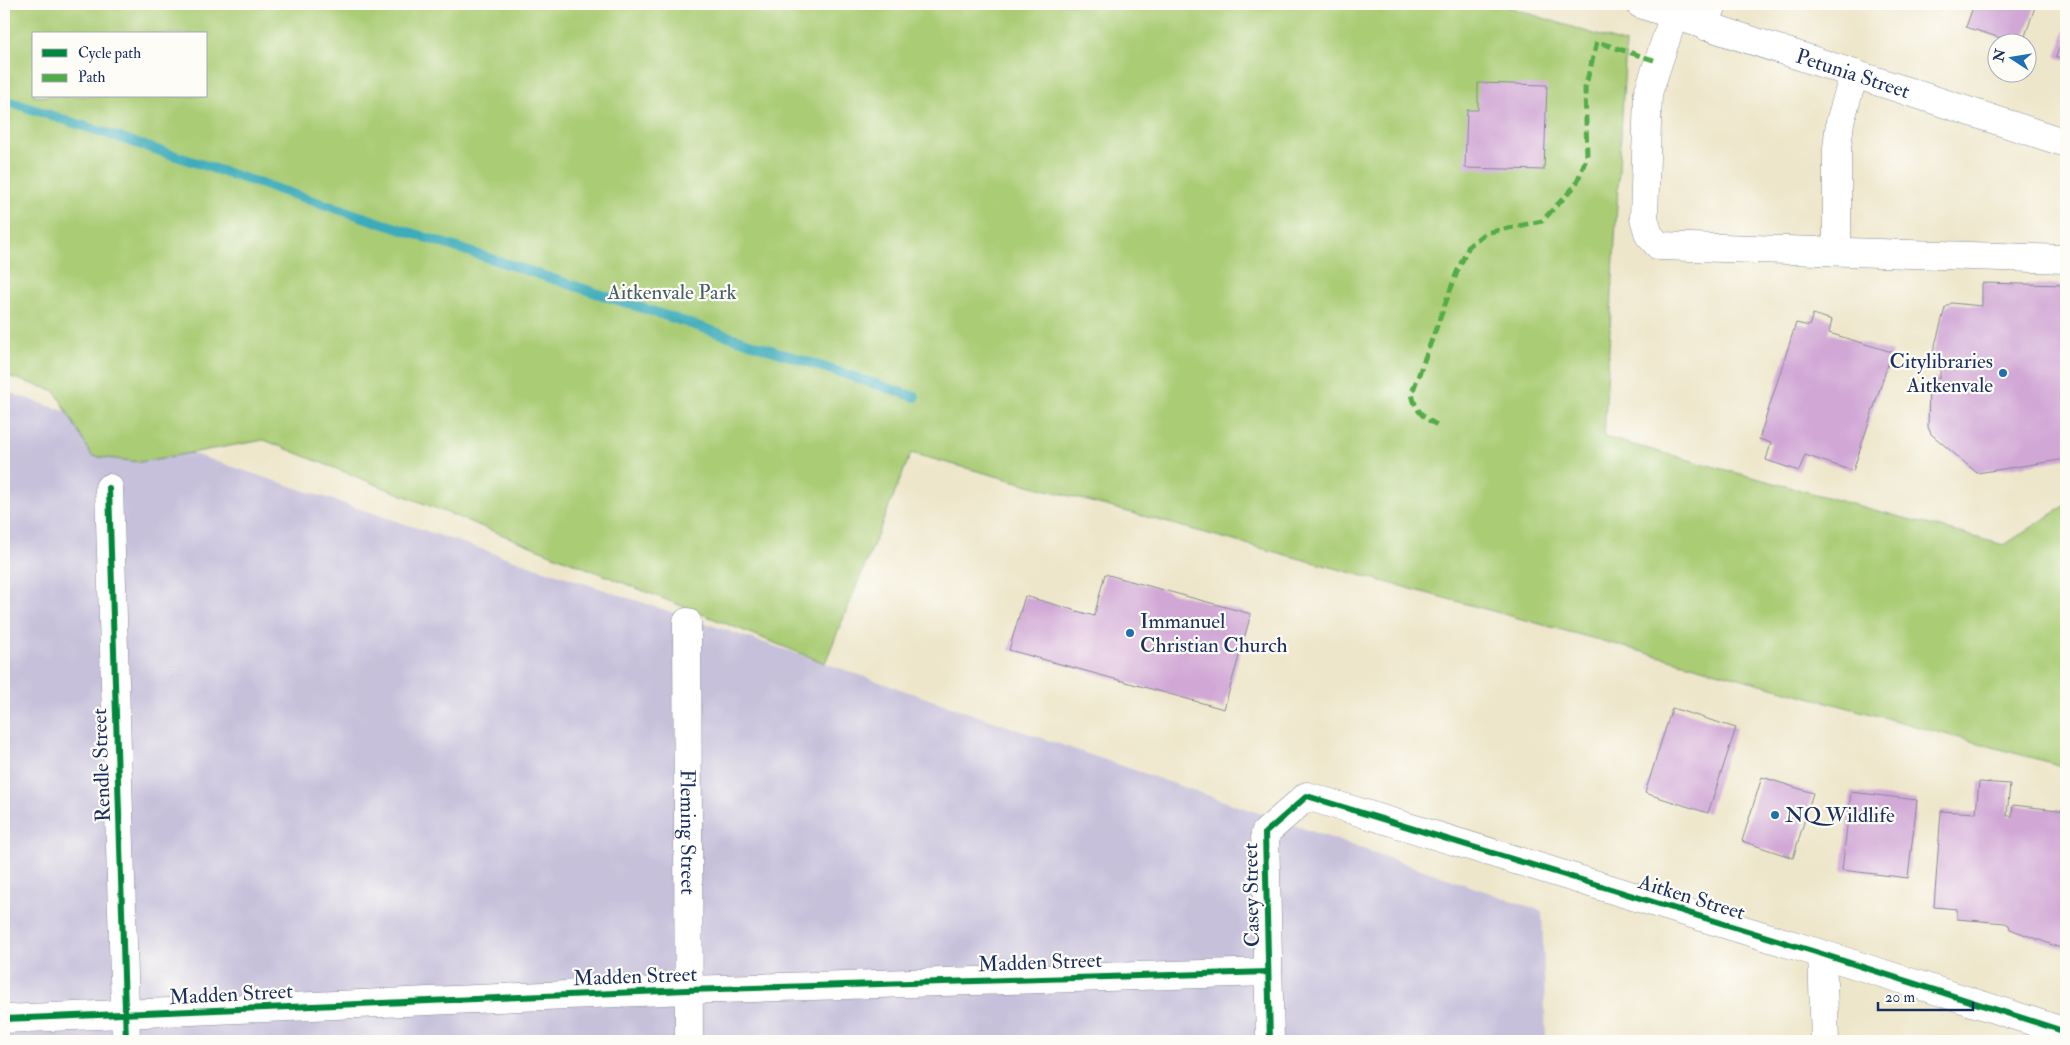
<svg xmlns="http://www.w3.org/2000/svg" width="2070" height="1045" font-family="'IM FELL Double Pica',serif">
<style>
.industrial{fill:#c6c0da}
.green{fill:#aacc75;stroke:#627e6a;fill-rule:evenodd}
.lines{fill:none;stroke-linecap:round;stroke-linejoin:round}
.stream{stroke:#3dacba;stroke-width:10}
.building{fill:#d1a7d6}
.minor-casing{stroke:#848a94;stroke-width:29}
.minor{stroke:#fff;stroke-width:28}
.quiet{stroke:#52ab49;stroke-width:5;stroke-dasharray:10 5;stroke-linecap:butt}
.cycleway-casing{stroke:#fdfcf7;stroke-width:9}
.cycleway{stroke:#00873e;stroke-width:6}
.poi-dot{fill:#1f6fb2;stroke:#fdfcf7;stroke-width:2}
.labels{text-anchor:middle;stroke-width:4.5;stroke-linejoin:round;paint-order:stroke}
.street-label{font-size:21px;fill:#1b2f5e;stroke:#fdfcf7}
.park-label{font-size:21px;fill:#465e65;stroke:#fdfcf7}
.poi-label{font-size:21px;fill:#1b2f5e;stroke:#fdfcf7;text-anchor:start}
</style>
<rect width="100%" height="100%" fill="#fdfcf7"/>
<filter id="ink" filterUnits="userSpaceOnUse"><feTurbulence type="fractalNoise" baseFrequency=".02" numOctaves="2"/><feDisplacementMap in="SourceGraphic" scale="10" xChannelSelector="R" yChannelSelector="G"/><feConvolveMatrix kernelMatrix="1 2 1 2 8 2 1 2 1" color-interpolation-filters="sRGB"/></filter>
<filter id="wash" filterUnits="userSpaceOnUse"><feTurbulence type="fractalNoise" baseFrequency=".0096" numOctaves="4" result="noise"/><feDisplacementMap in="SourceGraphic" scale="20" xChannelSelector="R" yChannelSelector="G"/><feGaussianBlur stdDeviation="1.12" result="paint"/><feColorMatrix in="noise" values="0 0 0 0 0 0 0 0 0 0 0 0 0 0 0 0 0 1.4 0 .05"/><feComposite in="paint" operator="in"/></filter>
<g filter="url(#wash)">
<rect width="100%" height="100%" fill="#eee6ca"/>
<path class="industrial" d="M4,391L825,663L1542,911L1546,1041H4Z"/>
<path class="green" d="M4,4H1499L1626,44L1604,437L2004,545L2066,505V767L911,453L825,663L264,440L140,462L92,456L55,391L4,375ZM34,34H206V96H34Z"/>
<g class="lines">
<path class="stream" d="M4,100L915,397"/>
</g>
<g id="blocks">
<g class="building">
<path d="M1926,4H1944L1942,9Z"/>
<path d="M1974,4H2036L2023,42H2013L1966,27Z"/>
<path d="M2066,27V61L2056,57Z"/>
<path d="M1478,83L1547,85L1544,170L1465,168L1467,110H1478Z"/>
<path d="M2063,279H2066V459L1977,473L1931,434L1928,427L1929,384L1934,378H1940V368L1933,367L1931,360L1945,308L1951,303L1982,306V283L2063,285Z"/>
<path d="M1813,314L1832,320L1829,333L1892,352L1853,471L1805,455L1799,471L1766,460L1771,443L1759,439L1796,323L1809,326Z"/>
<path d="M1105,574L1251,614L1224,709L1009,650L1025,596L1094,616Z"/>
<path d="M1672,708L1736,728L1708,813L1645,793Z"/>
<path d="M1762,777L1813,793L1793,858L1742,841Z"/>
<path d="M1979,782L2010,784L2007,816H2012L2013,805L2066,811V950L2010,929L2009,925L2005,923L1957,919V909L1934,907L1941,811L1976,813Z"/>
<path d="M1851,792L1917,800L1908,878L1842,870Z"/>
</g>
</g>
</g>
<g filter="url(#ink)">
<use href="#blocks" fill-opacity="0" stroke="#848a94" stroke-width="1"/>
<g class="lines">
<g class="minor-casing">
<g id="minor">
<path id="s1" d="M1640,4L2066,143"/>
<path d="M1674,15L1648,93L1644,218L1649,235L1659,246L2066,259"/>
<path d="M1705,26L1713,4"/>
<path d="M1837,251V148L1840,122L1854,74"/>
<path d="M109,488L126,1041"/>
<path id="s2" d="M687,622L689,1041"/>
<path d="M1822,954L1825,1041"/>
<path d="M4,1019L687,990L1268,972"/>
<path d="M1270,1041L1265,833L1307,796L1822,954L2066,1032"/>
</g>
</g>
<use href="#minor" class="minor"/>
<path class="quiet" d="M1437,425C1422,417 1415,410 1412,393L1457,272L1469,246L1485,233L1542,221L1576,185L1587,156L1585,88L1597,42L1657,61"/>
<g class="cycleway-casing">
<g id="cycleway">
<path d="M109,488L126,1041"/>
<path d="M4,1019L687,990L1268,972"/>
<path d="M1270,1041L1265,833L1307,796L1822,954L2066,1032"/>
</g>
</g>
<use href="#cycleway" class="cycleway"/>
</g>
</g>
<g class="poi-dot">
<circle cx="2003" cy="373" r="5"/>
<circle cx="1130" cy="633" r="5"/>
<circle cx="1775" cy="815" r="5"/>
</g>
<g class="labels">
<g class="street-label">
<text dy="7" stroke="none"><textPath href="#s1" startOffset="224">Petunia Street</textPath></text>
<text transform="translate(101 765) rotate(-92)" y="7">Rendle Street</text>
<text dy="7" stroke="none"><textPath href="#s2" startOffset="210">Fleming Street</textPath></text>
<text transform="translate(1251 895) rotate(-91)" y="7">Casey Street</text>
<text transform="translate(1692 897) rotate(17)" y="7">Aitken Street</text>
<text transform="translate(1040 962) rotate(-2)" y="7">Madden Street</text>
<text transform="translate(635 976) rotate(-2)" y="7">Madden Street</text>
<text transform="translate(231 994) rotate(-3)" y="7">Madden Street</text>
</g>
<g class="park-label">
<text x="672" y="299">Aitkenvale Park</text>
</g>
<g class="poi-label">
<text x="1993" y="368" text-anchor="end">Citylibraries<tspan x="1993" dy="24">Aitkenvale</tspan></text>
<text x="1140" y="628">Immanuel<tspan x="1140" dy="24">Christian Church</tspan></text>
<text x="1785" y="822">NQ Wildlife</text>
</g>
</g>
<rect width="2070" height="1045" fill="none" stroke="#fdfcf7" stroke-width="20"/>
<rect x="32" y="32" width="175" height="65" fill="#fdfcf7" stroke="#a3aaba"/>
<rect x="42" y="49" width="25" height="8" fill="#00873e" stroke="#a3aaba"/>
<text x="78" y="58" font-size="15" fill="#1b2f5e">Cycle path</text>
<rect x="42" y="74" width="25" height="8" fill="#52ab49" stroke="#a3aaba"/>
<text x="78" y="82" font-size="15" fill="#1b2f5e">Path</text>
<g transform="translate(2012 58) rotate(282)"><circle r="24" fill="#fdfcf7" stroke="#a3aaba"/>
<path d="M0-4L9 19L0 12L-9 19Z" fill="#1f6fb2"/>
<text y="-8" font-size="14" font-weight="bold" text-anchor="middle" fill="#1b2f5e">N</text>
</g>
<path d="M1878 1002v8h95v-8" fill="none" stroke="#1b2f5e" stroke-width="2.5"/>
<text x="1885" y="1002" font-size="15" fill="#1b2f5e" stroke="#fdfcf7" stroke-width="4" paint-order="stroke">20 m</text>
</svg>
